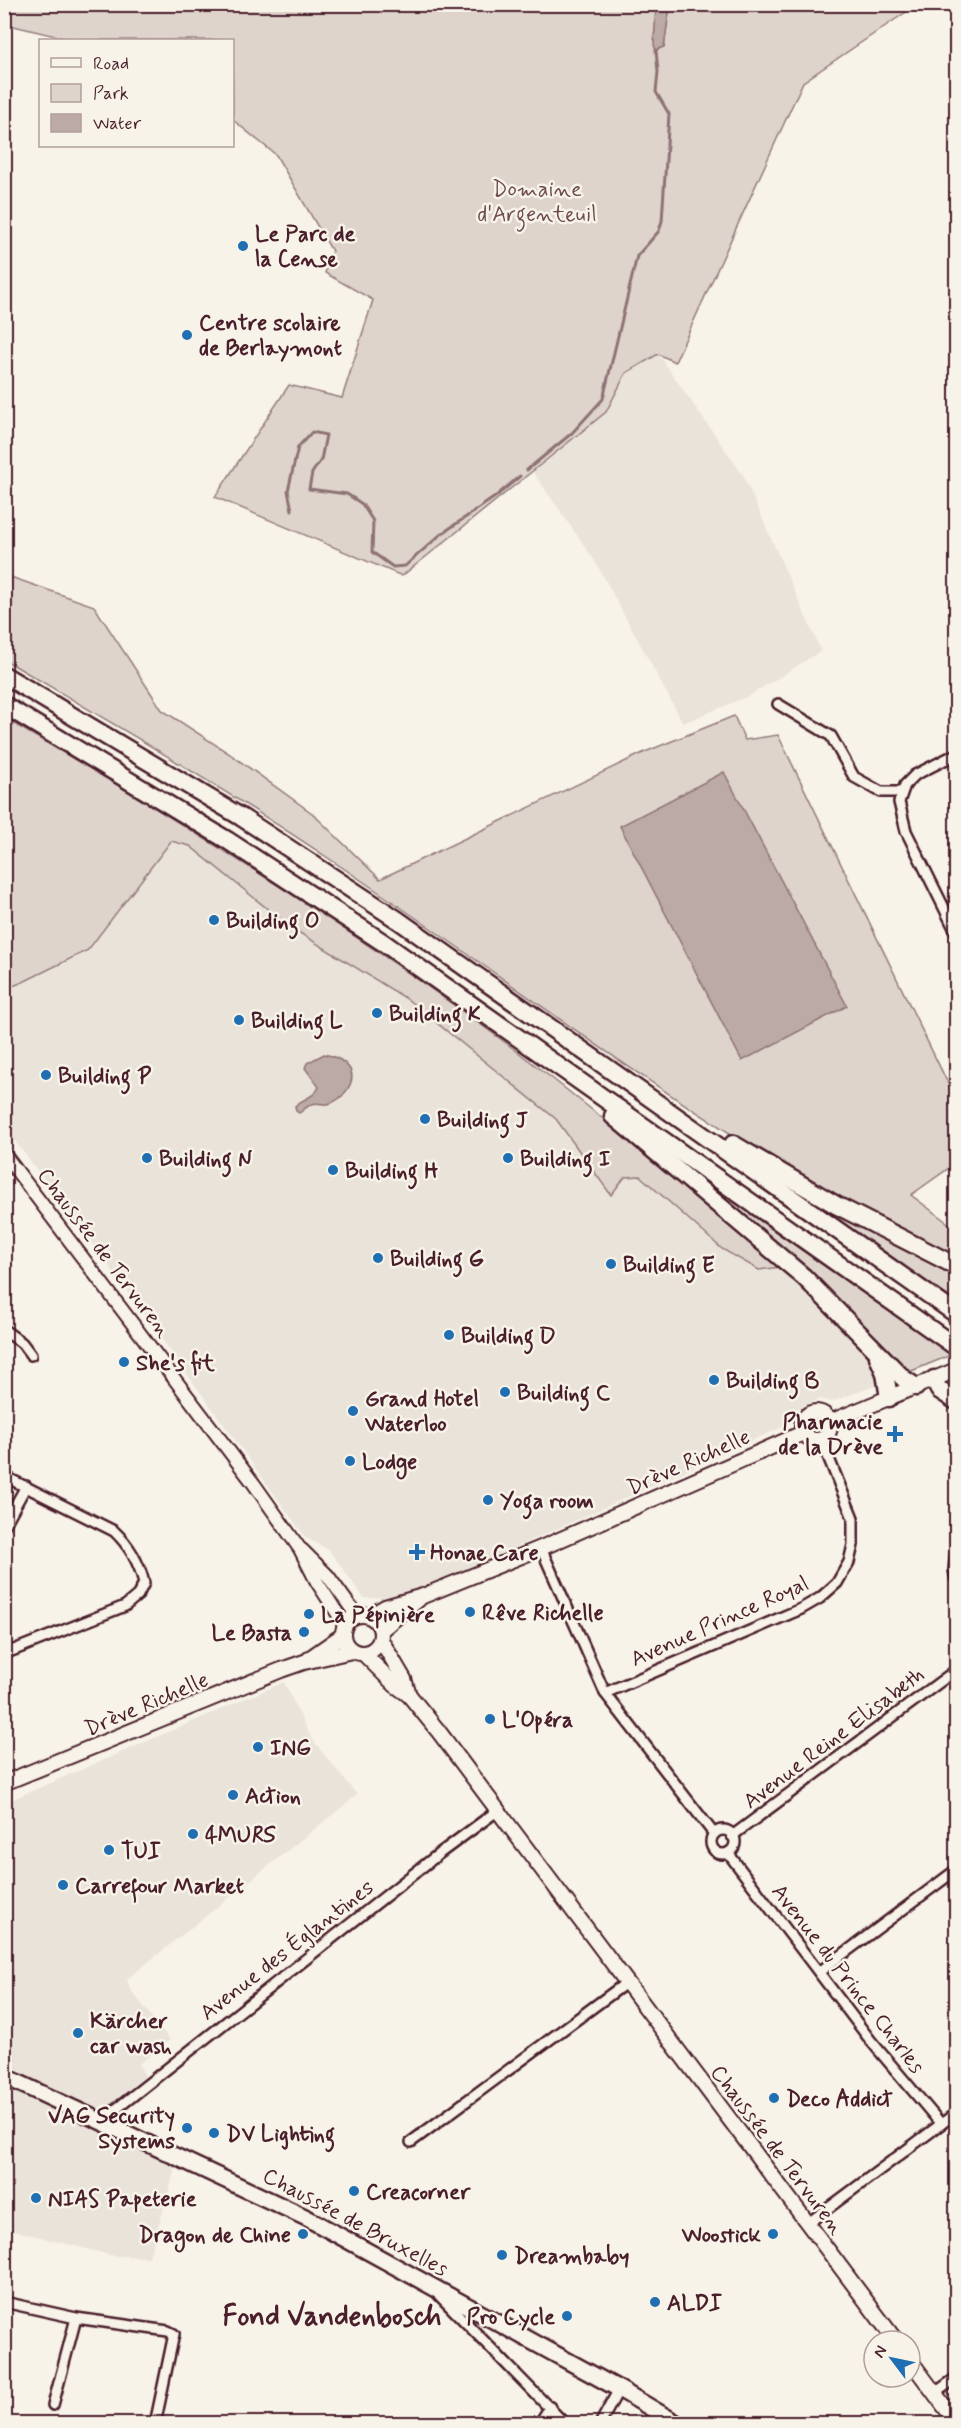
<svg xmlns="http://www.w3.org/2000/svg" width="961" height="2428" font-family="Mynerve,sans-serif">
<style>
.built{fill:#eae3da}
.green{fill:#ded4cc;stroke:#947a7c;stroke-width:1.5}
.water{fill:#bcaaa7;stroke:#8e7275;stroke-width:1.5}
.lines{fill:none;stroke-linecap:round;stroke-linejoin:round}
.stream{stroke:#8e7275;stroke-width:3}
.minor-casing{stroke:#4a1f2b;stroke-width:14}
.tertiary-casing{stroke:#4a1f2b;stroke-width:16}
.secondary-casing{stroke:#4a1f2b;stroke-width:18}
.primary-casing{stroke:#4a1f2b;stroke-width:20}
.motorway-casing{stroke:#4a1f2b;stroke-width:21}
.minor{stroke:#f7f3e8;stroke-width:9}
.tertiary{stroke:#f7f3e8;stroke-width:12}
.secondary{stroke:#f7f3e8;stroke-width:14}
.primary{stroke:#f7f3e8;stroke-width:15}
.motorway{stroke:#f7f3e8;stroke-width:16}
.poi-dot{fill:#1f6fb2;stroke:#f7f3e8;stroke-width:2}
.labels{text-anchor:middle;stroke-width:5;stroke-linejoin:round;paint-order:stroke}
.park-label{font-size:22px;fill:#6f4c53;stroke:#f7f3e8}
.poi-label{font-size:22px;font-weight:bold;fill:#4a1f2b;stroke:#f7f3e8;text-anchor:start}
.street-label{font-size:22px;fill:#4a1f2b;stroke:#f7f3e8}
.district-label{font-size:28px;font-weight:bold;fill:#4a1f2b;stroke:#f7f3e8}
</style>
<rect width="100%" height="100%" fill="#f7f3e8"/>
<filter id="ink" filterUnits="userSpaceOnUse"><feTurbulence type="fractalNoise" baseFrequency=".0167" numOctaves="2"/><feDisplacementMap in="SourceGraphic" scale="12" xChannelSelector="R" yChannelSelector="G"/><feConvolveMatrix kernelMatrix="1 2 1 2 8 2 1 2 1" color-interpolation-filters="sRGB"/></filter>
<g filter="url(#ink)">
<g class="built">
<path d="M658,354L743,475L821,651L749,696L683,723L595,561L533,472L606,412L626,373Z"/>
<path d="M171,841L190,846L290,927L407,999L556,1119L611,1195L625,1176H640L722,1249L780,1267L829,1311L859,1344L874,1363L880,1384L831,1402L819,1399L797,1409L791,1423L406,1597L364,1598L329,1550L306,1538L103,1258L5,1128V989L23,982L88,950Z"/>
<path d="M284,1682L311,1738L357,1795L127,1979L130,1989L170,2040L139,2064L145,2076L101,2112L181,2150L149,2257L114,2256L5,2228L4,1803Z"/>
</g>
<g class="green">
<path d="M918,4L803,82L675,362L658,354L626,373L606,412L402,576L215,497L289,385L342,398L373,300L325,273L332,251L276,155L233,120L232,40H72L5,24L4,5H656V24L664,47L670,5Z"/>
<path d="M5,575L94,606L162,710L230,754L312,813L380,879L645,752L734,716L745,740L778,735L956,1100V1163L911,1195L956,1229V1257C894,1226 831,1195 772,1159C621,1069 483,961 337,864C229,791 117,726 5,660Z"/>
<path d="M4,718C178,819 349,926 510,1046C603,1116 692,1191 780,1267L759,1270L722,1249L640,1176L625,1177L611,1195L556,1119L407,999L290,927L190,846L171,841L88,950L23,982L5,989Z"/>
<path d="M695,1175L951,1355L904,1374Z"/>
<path d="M786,1182L956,1270V1302Z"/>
</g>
<g class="water">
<path d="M656,5H670L664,47L656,50L654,45Z"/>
<path d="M724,772L847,1006L742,1061L620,826Z"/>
<path d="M324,1054C334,1056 343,1059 349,1068C358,1081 343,1100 328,1104C322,1105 316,1101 310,1105C306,1107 303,1111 299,1113L296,1111L295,1106C303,1098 314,1098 319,1087L305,1068L307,1063Z"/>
</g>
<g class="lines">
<g class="stream">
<path d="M527,470L572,433L603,399L637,256L659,231L662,221L669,114L656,92L658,72L656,50"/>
<path d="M292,510L288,491L298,447L312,432L326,435L321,460L312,473L309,489L347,494L362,504L373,521L372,552L393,567L405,566L440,535L495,497L520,476"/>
</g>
<g class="minor-casing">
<g id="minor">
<path d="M778,704L831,736L854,777L881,792H901"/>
<path d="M956,754L915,775L905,785L899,802L906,831L956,932"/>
<path d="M4,1330L22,1343L31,1355"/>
<path d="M4,1476L114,1531C130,1546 139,1562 144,1583L138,1595L125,1606L4,1654"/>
<path d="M4,1526L26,1486"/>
<path d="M541,1548L605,1693L714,1834"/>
<path d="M956,1550L954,1570L956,1579"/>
<path d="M605,1693L801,1609L820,1598L837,1583L849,1562L853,1545V1518L821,1439"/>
<circle cx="723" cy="1842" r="12"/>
<path d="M732,1836L956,1670"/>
<path d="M728,1853L871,2041L941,2124"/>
<path d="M819,1972L956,1870"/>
<path d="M101,2121L440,1853L497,1811"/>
<path d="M411,2142L626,1983"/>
<path d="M807,2224L956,2113"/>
<path d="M438,2294L565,2424"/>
<path d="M4,2302L76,2318L168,2331L174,2334L155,2424"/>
<path d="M935,2393L956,2378"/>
<path d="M53,2405L76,2318"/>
<path d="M539,2424L550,2407"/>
<path d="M600,2424L619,2389"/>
</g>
</g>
<g class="tertiary-casing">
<g id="tertiary">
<path d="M4,1154L254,1484L300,1549L317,1582L345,1625"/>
<path d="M302,1550L328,1576L357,1616"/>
</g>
</g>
<g class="secondary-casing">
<g id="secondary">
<circle cx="816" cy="1426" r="14"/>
<path d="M830,1422L956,1370"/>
<circle cx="362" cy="1634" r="19"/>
<path d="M369,1616L385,1607L423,1596L541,1548L803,1433"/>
<path d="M381,1630L419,1599"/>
<path d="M381,1640L404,1679L409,1695"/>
<path d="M363,1653L395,1685L409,1695L439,1732L896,2341"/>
<path d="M310,1658L343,1635"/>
<path d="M4,1783L281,1670L304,1662L352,1651"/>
<path d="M910,2360L956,2422"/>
</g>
</g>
<g class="primary-casing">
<path id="primary" d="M4,2076L307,2218L619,2389L678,2424"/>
</g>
<g class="motorway-casing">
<g id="motorway">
<path d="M4,675L241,817L398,920L956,1314"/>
<path d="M4,705L227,840L384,943L956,1347"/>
<path d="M613,1116L804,1277L904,1379L916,1387"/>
<path d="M733,1144L836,1205L956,1266"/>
<path d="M878,1357L885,1373L889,1398"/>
<path d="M934,1379L939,1390L956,1401"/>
</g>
</g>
<use href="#minor" class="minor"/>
<use href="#tertiary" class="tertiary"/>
<use href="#secondary" class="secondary"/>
<use href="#primary" class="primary"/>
<use href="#motorway" class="motorway"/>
</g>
</g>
<g class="poi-dot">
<circle cx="243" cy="246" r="6"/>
<circle cx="187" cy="335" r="6"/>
<circle cx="214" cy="920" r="6"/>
<circle cx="377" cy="1013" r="6"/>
<circle cx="239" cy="1020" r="6"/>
<circle cx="46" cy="1075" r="6"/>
<circle cx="425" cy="1119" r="6"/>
<circle cx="147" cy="1158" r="6"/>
<circle cx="508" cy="1158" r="6"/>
<circle cx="333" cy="1170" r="6"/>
<circle cx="378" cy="1258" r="6"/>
<circle cx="611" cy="1264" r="6"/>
<circle cx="449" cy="1335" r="6"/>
<circle cx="124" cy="1362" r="6"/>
<circle cx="714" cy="1380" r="6"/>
<circle cx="505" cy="1392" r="6"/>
<circle cx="353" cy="1411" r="6"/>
<path d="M892 1425h6v6h6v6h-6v6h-6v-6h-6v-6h6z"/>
<circle cx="350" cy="1461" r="6"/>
<circle cx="488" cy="1500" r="6"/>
<path d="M414 1543h6v6h6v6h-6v6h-6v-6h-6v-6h6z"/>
<circle cx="470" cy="1612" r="6"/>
<circle cx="309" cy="1614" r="6"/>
<circle cx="304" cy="1632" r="6"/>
<circle cx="490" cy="1719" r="6"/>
<circle cx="258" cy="1747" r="6"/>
<circle cx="233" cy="1795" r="6"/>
<circle cx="193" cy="1834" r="6"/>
<circle cx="109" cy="1850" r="6"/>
<circle cx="63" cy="1885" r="6"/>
<circle cx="78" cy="2033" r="6"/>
<circle cx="774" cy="2098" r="6"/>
<circle cx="187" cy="2128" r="6"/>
<circle cx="214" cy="2133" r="6"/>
<circle cx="354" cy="2191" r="6"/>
<circle cx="36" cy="2198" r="6"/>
<circle cx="303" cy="2234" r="6"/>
<circle cx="773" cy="2234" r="6"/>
<circle cx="502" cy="2255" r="6"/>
<circle cx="655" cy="2302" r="6"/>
<circle cx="567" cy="2316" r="6"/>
</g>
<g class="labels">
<g class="park-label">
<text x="537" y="196">Domaine<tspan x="537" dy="25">d'Argenteuil</tspan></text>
</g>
<g class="poi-label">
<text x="255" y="241">Le Parc de<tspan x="255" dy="25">la Cense</tspan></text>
<text x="199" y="330">Centre scolaire<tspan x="199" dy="25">de Berlaymont</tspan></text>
<text x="226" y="928">Building O</text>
<text x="389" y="1021">Building K</text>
<text x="251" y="1028">Building L</text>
<text x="58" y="1083">Building P</text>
<text x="437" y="1127">Building J</text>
<text x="159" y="1166">Building N</text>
<text x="520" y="1166">Building I</text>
<text x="345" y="1178">Building H</text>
<text x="390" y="1266">Building G</text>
<text x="623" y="1272">Building E</text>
<text x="461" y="1343">Building D</text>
<text x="136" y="1370">She's fit</text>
<text x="726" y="1388">Building B</text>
<text x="517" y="1400">Building C</text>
<text x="365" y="1406">Grand Hotel<tspan x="365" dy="25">Waterloo</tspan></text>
<text x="883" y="1429" text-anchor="end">Pharmacie<tspan x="883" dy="25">de la Drève</tspan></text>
<text x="362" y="1469">Lodge</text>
<text x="500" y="1508">Yoga room</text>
<text x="430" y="1560">Honae Care</text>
<text x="482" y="1620">Rêve Richelle</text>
<text x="321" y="1622">La Pépinière</text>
<text x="292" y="1640" text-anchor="end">Le Basta</text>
<text x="502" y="1727">L'Opéra</text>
<text x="270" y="1755">ING</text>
<text x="245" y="1803">Action</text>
<text x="205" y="1842">4MURS</text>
<text x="121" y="1858">TUI</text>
<text x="75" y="1893">Carrefour Market</text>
<text x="90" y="2028">Kärcher<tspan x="90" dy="25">car wash</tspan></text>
<text x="786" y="2106">Deco Addict</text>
<text x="175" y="2123" text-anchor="end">VAG Security<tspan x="175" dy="25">Systems</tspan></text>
<text x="226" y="2141">DV Lighting</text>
<text x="366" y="2199">Creacorner</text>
<text x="48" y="2206">NIAS Papeterie</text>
<text x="291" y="2242" text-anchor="end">Dragon de Chine</text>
<text x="761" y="2242" text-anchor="end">Woostick</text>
<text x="514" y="2263">Dreambaby</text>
<text x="667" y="2310">ALDI</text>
<text x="555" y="2324" text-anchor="end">Pro Cycle</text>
</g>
<g class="street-label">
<text transform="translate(105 1252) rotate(53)" y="8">Chaussée de Tervuren</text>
<text transform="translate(688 1461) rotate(-24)" y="8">Drève Richelle</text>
<text transform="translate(719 1620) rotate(-24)" y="8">Avenue Prince Royal</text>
<text transform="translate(146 1703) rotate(-23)" y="8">Drève Richelle</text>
<text transform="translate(833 1737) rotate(-37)" y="8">Avenue Reine Elisabeth</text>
<text transform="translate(286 1949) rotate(-38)" y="8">Avenue des Églantines</text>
<text transform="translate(849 1978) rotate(52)" y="8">Avenue du Prince Charles</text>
<text transform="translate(778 2149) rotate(53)" y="8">Chaussée de Tervuren</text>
<text transform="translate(356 2221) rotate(28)" y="8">Chaussée de Bruxelles</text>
</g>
<g class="district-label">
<text x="332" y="2325">Fond Vandenbosch</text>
</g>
</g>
<rect width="961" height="2428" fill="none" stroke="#f7f3e8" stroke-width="24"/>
<rect x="12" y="12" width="937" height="2404" fill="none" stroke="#4a1f2b" stroke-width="2" filter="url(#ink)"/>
<rect x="39" y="39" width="195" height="108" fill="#f7f3e8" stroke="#b29e9c" stroke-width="1.5"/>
<rect x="51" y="58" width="30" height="9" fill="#f7f3e8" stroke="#b29e9c" stroke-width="1.5"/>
<text x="93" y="69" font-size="18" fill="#4a1f2b">Road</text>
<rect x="51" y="84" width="30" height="18" fill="#ded4cc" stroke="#b29e9c" stroke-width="1.5"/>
<text x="93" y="99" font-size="18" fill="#4a1f2b">Park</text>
<rect x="51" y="114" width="30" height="18" fill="#bcaaa7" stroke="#b29e9c" stroke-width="1.5"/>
<text x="93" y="129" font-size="18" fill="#4a1f2b">Water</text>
<g transform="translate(892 2359) rotate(302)"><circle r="28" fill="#f7f3e8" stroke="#b29e9c" stroke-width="1.5"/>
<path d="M0-4.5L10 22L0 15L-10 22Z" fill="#1f6fb2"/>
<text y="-9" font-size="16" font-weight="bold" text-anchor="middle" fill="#4a1f2b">N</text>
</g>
</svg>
